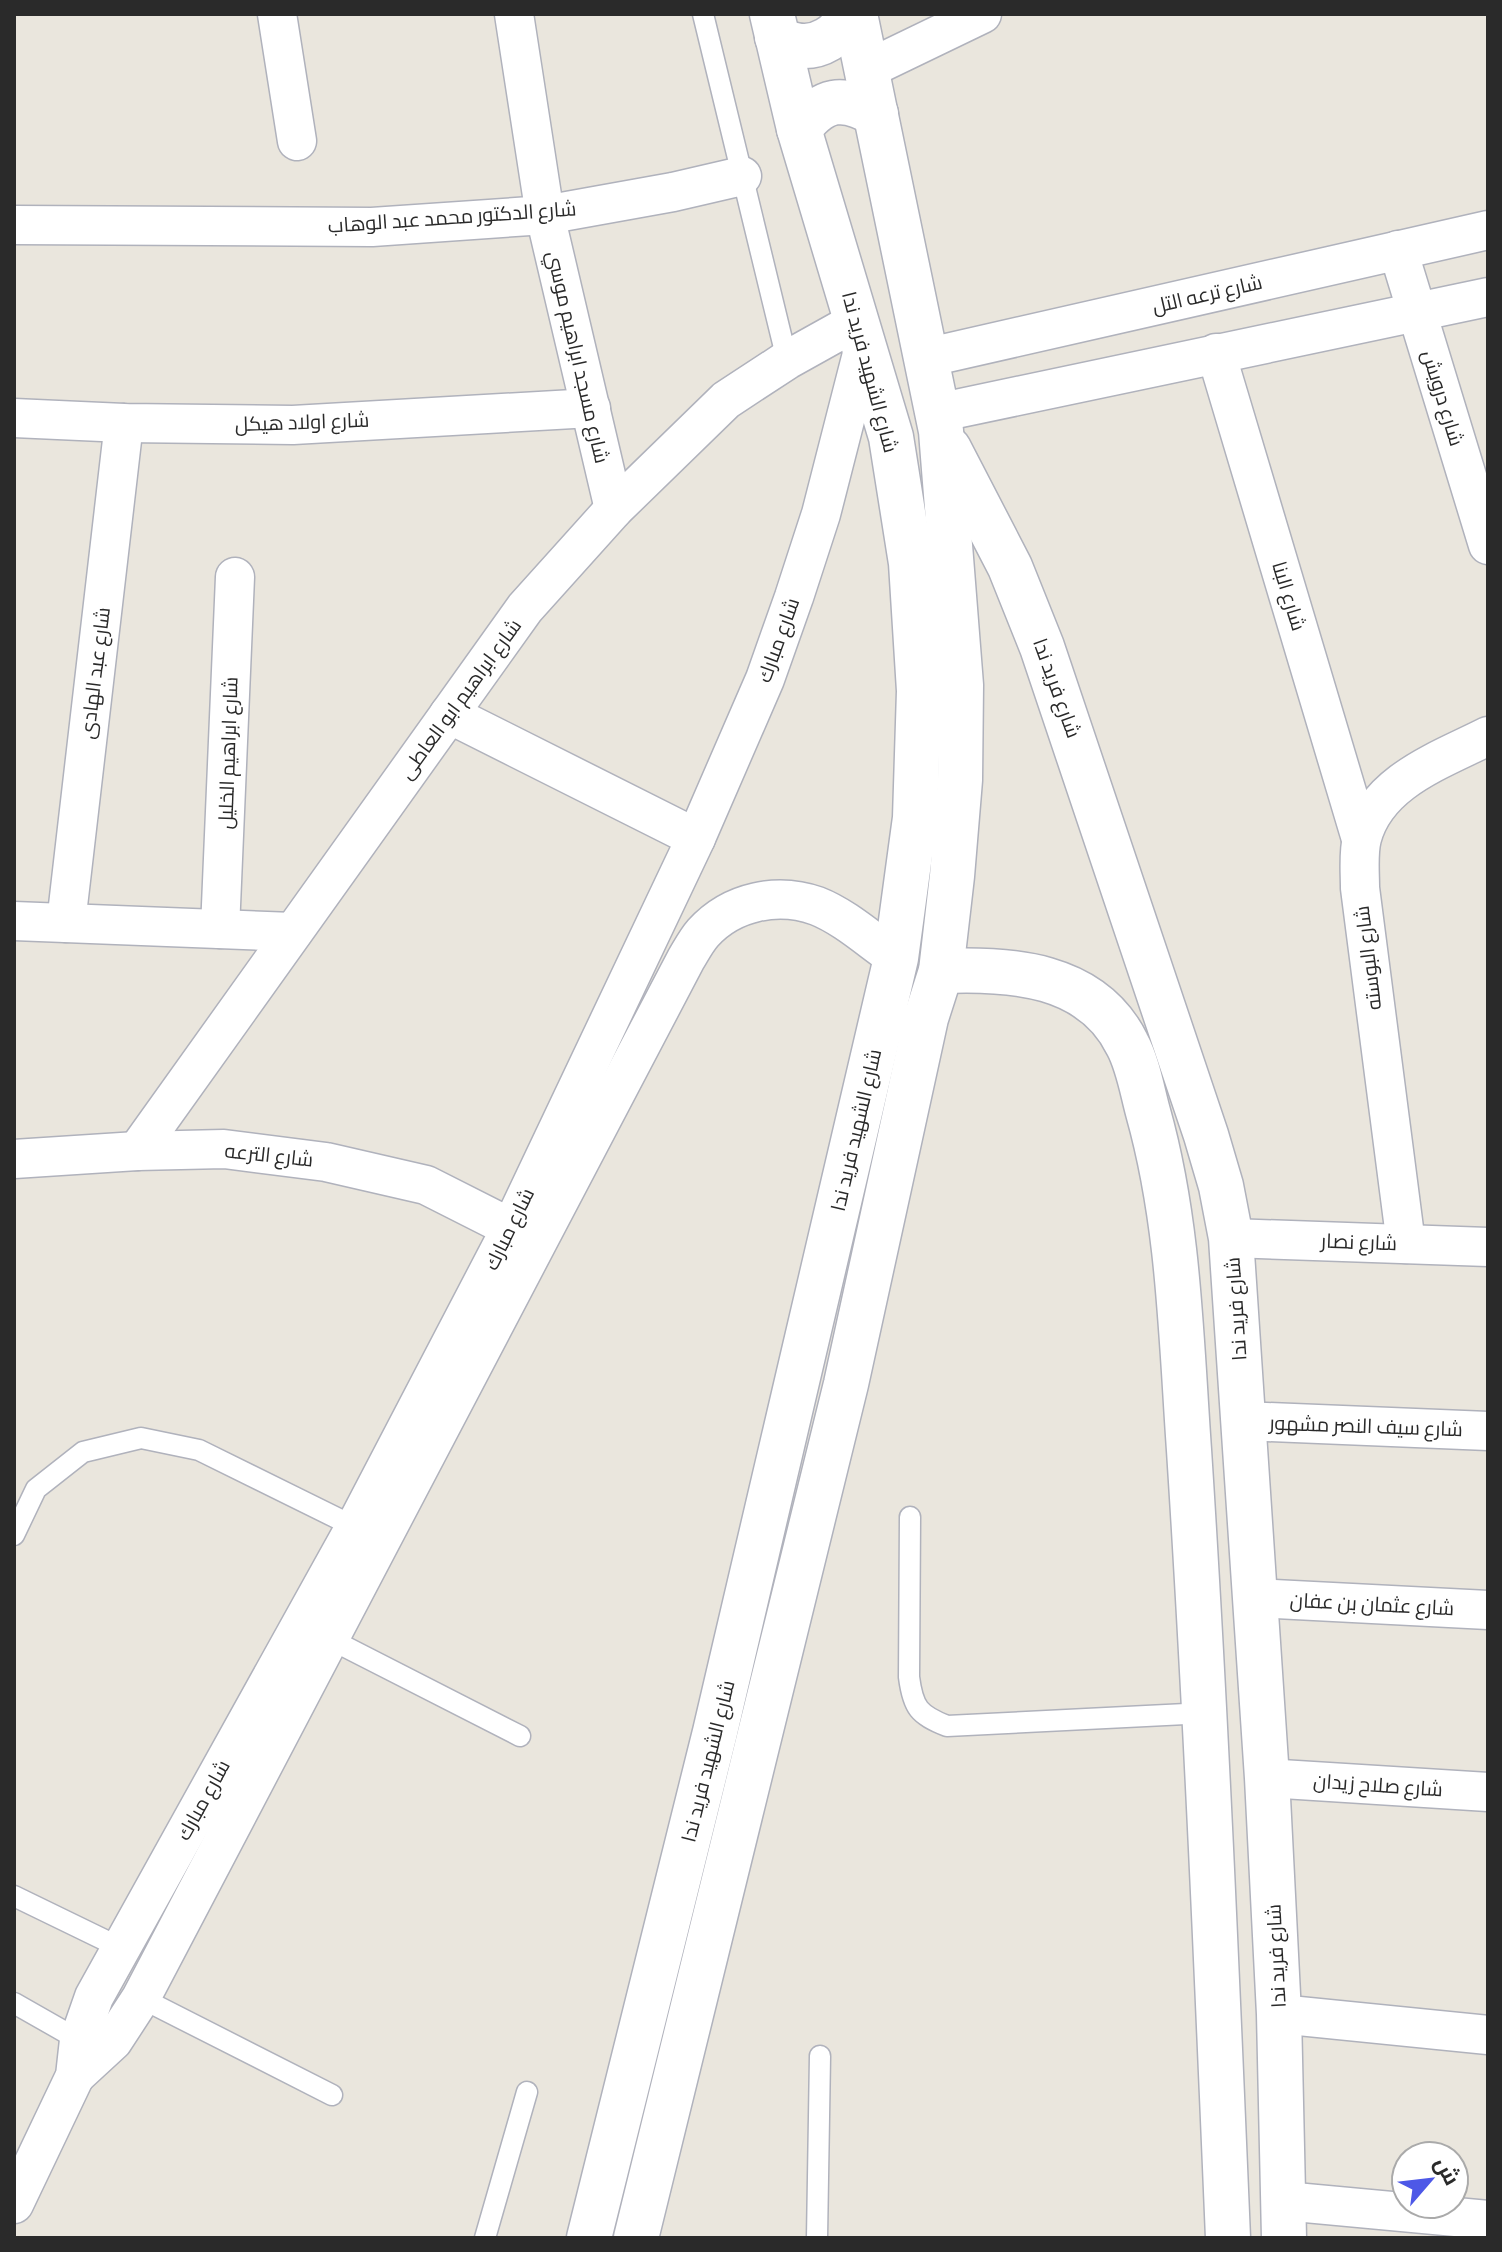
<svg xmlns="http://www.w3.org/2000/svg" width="1502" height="2252" font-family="'Source Sans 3',Cairo,sans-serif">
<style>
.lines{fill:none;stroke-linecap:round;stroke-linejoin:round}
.lane-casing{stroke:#b0b2bc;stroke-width:23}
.street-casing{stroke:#b0b2bc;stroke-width:41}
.secondary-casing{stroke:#b0b2bc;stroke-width:47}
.lane{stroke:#fff;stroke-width:20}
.street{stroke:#fff;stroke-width:38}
.secondary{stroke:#fff;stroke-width:44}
.labels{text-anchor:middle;stroke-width:6;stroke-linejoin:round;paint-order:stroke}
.street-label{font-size:20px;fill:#2a2a2a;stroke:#fff}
</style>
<rect width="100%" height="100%" fill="#eae6dd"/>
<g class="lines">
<g class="lane-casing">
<g id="lane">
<path d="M703,14L787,360"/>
<path d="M910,1517L909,1677C913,1708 919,1715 947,1726L1206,1713"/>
<path d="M14,1535L36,1489L83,1452L141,1438L199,1450L355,1527"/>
<path d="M330,1639L520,1736"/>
<path d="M14,1896L121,1948"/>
<path d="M141,1998L332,2095"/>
<path d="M14,2003L79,2040"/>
<path d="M485,2238L527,2092"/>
<path d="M817,2238L820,2056"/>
</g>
</g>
<g class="street-casing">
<g id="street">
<path d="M277,14L297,141"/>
<path d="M514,14L545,215L614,509"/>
<path d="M868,69L982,14"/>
<path d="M14,225L372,227L545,215L673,192L742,176"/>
<path d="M1398,250L1488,545"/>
<path d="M1216,353L1361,839"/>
<path d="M925,358L1488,230"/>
<path d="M937,413L1488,297"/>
<path d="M14,418L124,423L293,425L591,408"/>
<path d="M449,714L696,838"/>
<path d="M14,921L293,932"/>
<path d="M66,923L124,423"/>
<path d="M220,929L235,577"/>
<path d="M137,1151L525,608L614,509L726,400L787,360L857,321"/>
<path d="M14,1159L137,1151L224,1149L326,1162L426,1185L511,1228"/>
<path d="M1231,1238L1488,1247"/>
<path d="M1406,1244L1360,888C1360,872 1358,853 1362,838C1377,781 1441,760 1488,736"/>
<path d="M1244,1421L1488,1431"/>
<path d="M1255,1598L1488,1610"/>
<path d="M1267,1778L1488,1792"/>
<path d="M1279,2014L1488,2035"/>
<path d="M75,2076L113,2041L141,1998L686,959C691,951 696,941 703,933C732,901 778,892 817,906C845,917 871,941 896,958"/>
<path d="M1284,2201L1488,2220"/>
<path d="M14,2204L75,2076L79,2040L94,1997L355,1527L511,1228L696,838L765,679L794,597L821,514L864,346"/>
</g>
</g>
<g class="secondary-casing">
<g id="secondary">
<path d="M777,37C782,40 789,44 795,45C818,50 842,35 848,14"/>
<path d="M799,129C823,98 842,95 876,114"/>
<path d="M949,449L1010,567L1042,647L1206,1135L1221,1186L1231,1238L1267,1778L1279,2014L1284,2238"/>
<path d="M941,971C1010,968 1092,973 1127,1044C1138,1064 1142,1090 1148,1112C1179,1222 1181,1336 1189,1450C1206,1712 1217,1975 1228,2238"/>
<path d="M589,2238L715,1732L896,958L915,818L919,691L911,563L891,437L799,129L772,14"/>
<path d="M636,2238L846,1384L926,1018L941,971L952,876L960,780L961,685L941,431L855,14"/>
</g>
</g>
<use href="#lane" class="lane"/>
<use href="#street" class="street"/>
<use href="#secondary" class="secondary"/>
</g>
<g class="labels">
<g class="street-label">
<text transform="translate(452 217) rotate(-4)" y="7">شارع الدكتور محمد عبد الوهاب</text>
<text transform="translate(1207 294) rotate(-13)" y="7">شارع ترعه التل</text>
<text transform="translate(578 357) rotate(77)" y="7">شارع مسجد ابراهيم موسي</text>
<text transform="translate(870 372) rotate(75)" y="7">شارع الشهيد فريد ندا</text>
<text transform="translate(1443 398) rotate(73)" y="7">شارع درويش</text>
<text transform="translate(302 422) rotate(-2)" y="7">شارع اولاد هيكل</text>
<text transform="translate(1289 596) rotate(73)" y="7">شارع البنا</text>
<text transform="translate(778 640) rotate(-70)" y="7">شارع مبارك</text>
<text transform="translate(95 673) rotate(-83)" y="7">شارع عبد الهادى</text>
<text transform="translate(1057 688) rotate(70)" y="7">شارع فريد ندا</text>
<text transform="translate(460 699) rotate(-54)" y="7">شارع ابراهيم ابو العاطى</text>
<text transform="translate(228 753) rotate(-88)" y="7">شارع ابراهيم الخليل</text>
<text transform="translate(1368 958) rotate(-97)" y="7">شارع البوسته</text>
<text transform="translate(856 1130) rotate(-77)" y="7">شارع الشهيد فريد ندا</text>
<text transform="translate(269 1155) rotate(6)" y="7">شارع الترعه</text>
<text transform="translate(509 1229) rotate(-64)" y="7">شارع مبارك</text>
<text transform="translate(1359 1242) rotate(2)" y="7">شارع نصار</text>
<text transform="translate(1236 1309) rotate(-94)" y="7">شارع فريد ندا</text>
<text transform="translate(1366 1426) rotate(2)" y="7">شارع سيف النصر مشهور</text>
<text transform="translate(1372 1604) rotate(3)" y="7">شارع عثمان بن عفان</text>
<text transform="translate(708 1761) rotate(-76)" y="7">شارع الشهيد فريد ندا</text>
<text transform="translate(1378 1785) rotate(4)" y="7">شارع صلاح زيدان</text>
<text transform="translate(203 1800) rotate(-61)" y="7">شارع مبارك</text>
<text transform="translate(1276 1956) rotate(-93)" y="7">شارع فريد ندا</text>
</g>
</g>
<rect width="1502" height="2252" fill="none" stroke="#2a2a2a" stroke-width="32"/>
<g transform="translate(1430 2180) rotate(62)"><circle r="38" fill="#ffffff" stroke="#aaaaaa" stroke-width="2"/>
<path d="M0-6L14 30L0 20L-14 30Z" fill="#4d58e7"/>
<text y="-12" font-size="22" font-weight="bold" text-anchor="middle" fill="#2a2a2a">ش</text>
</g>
</svg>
